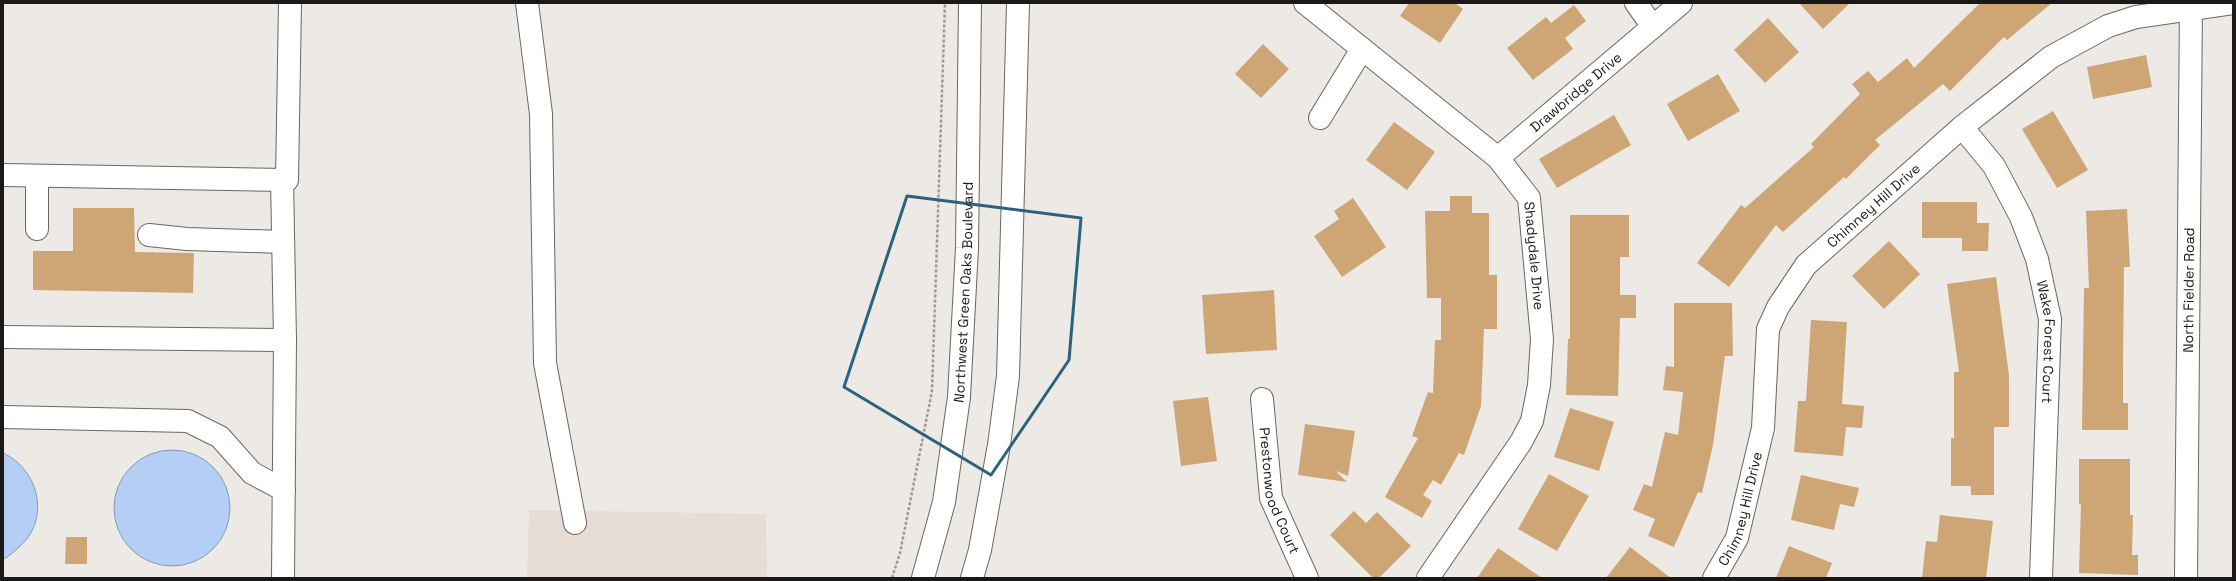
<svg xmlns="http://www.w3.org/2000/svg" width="2236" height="581" font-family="'Space Grotesk',sans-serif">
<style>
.built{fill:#e7ddd4}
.water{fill:#b4cef6;stroke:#8698b3}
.building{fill:#cea676}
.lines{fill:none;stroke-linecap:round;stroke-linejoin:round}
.minor-casing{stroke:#6a6663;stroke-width:24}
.major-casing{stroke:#6a6663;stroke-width:24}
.path{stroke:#9c9996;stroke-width:2.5;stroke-dasharray:3 2;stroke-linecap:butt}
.minor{stroke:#fff;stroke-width:22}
.major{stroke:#fff;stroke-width:22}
.marked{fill:none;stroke:#2b627c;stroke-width:3;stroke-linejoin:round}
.labels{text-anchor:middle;stroke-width:3;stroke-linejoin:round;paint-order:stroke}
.street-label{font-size:14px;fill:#1a1918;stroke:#faf6f3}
</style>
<rect width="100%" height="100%" fill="#ede9e5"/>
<path class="built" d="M529,510L766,514L767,578H527Z"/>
<g class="water">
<circle cx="172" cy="508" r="58"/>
<path d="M3,453C40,470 51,521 18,548C13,552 9,557 3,559Z"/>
</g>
<g class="building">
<path d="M1409,3H1455L1463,9L1440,43L1400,16Z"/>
<path d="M1799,3H1850L1823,29Z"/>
<path d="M1980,3H2052L2007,40L2004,37L1950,91L1943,84L1875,140L1880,145L1846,179L1844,177L1783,232L1776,225L1729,287L1697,263L1741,205L1745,208L1814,147L1811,144L1860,94L1852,84L1868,71L1878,82L1907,58L1914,68Z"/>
<path d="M1574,5L1586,21L1565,38L1573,49L1533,80L1507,48L1546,17L1551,23Z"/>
<path d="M1768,18L1799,52L1765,83L1734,50Z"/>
<path d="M1263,44L1289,69L1261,98L1235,74Z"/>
<path d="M2146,55L2152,87L2093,99L2087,67Z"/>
<path d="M1718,74L1740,111L1688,141L1667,104Z"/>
<path d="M2053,111L2088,170L2057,188L2022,129Z"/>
<path d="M1614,115L1631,145L1557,188L1539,159Z"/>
<path d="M1394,122L1435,152L1407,190L1366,160Z"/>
<path d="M1450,196H1472V213H1489V275H1497V329H1484L1481,406L1464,455L1459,453L1441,485L1433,480L1423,495L1432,501L1422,518L1385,497L1418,438L1412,436L1428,392L1433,393L1435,340H1441V298H1427L1425,211H1450Z"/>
<path d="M1353,198L1386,247L1342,277L1314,236L1339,219L1334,211Z"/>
<path d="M1922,202H1977V223H1989L1988,251H1962V238H1922Z"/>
<path d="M73,208H134L135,252L194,253L193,293L33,290V251H73Z"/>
<path d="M2127,209L2130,267H2124L2123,368V403H2128V430H2082L2084,288H2089L2086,211Z"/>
<path d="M1570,215H1629V257H1620V295H1636V318H1620L1618,396L1566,395L1568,339H1570Z"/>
<path d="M1889,241L1920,274L1884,309L1852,276Z"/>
<path d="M1996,277L2009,375V427H1994V495H1971V486H1951V438H1954V372H1959L1947,284Z"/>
<path d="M1274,290L1277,350L1206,354L1202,295Z"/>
<path d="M1674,303H1732L1733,356H1725L1713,445L1702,493L1698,492L1674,547L1648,536L1655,519L1633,510L1644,484L1652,487L1665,432L1678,435L1683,392L1663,390L1666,366L1674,367Z"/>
<path d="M1811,320L1847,322L1842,404L1864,406L1862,428L1846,427L1843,456L1794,452L1798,401H1806Z"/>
<path d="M1208,397L1217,461L1181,466L1173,401Z"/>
<path d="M1570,408L1614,422L1599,471L1554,457Z"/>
<path d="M1305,424L1355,431L1348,476L1336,471L1347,482L1298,475Z"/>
<path d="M2079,459H2130V515H2133L2132,555H2138V575L2079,573L2081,504H2079Z"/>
<path d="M1549,474L1589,496L1557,551L1518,529Z"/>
<path d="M1801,475L1859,488L1854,507L1840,504L1834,530L1791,520Z"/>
<path d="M1354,511L1366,523L1377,512L1411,546L1379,578H1373L1330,535Z"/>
<path d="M1940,515L1993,521L1986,578H1922L1926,541L1937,542Z"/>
<path d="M66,537H87V564H65Z"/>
<path d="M1789,546L1832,563L1826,578H1776Z"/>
<path d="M1630,547L1647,560L1671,578H1606Z"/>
<path d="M1498,548L1542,578H1477Z"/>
</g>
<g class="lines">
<g class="minor-casing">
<g id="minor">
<path d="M527,3L541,114L545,363L575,523"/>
<path id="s1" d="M1305,3L1498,158L1529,198L1542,339L1539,385L1532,421L1521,442L1428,578"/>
<path d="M1636,3L1653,27"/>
<path d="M1320,118L1362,49"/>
<path id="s2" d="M1962,127L1994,166L2021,217L2037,259L2050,319L2041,578"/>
<path id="s3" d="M1498,158L1681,3"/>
<path d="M3,175L287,180L290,3"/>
<path d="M37,176V229"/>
<path d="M282,179L285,340"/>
<path d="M149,235L187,239L283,242"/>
<path d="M3,337L285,340L283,578"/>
<path id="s4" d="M1262,399L1271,498L1307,578"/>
<path d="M3,417L188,421L220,437L252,473L284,490"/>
<path id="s5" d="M1714,578L1737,538L1763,428L1768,329L1778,307L1806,265L1962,127L2051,57L2108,26L2136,17L2233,3"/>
</g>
</g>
<g class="major-casing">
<g id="major">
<path id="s6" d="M923,578L944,502L959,397L967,248L970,3"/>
<path d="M972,578L980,550L999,445L1008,376L1018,3"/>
<path id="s7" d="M2186,578L2191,3"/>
</g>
</g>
<path class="path" d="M892,578L900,553L932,391L945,3"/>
<use href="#minor" class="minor"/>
<use href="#major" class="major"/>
</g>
<path class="marked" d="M907,196L1081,218L1069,360L991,475L844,387Z"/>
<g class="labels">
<g class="street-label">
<text dy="5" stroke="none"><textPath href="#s3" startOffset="102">Drawbridge Drive</textPath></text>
<text dy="5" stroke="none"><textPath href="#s5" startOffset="423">Chimney Hill Drive</textPath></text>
<text dy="5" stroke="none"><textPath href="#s1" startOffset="356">Shadydale Drive</textPath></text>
<text dy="5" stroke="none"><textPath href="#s7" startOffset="288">North Fielder Road</textPath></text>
<text dy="5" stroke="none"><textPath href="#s6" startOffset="290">Northwest Green Oaks Boulevard</textPath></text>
<text dy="5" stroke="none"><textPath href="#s2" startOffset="237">Wake Forest Court</textPath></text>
<text dy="5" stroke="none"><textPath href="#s4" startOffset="94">Prestonwood Court</textPath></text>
<text dy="5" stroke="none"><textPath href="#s5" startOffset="75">Chimney Hill Drive</textPath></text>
</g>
</g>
<rect width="2236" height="581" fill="none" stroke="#1a1918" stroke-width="8"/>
</svg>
